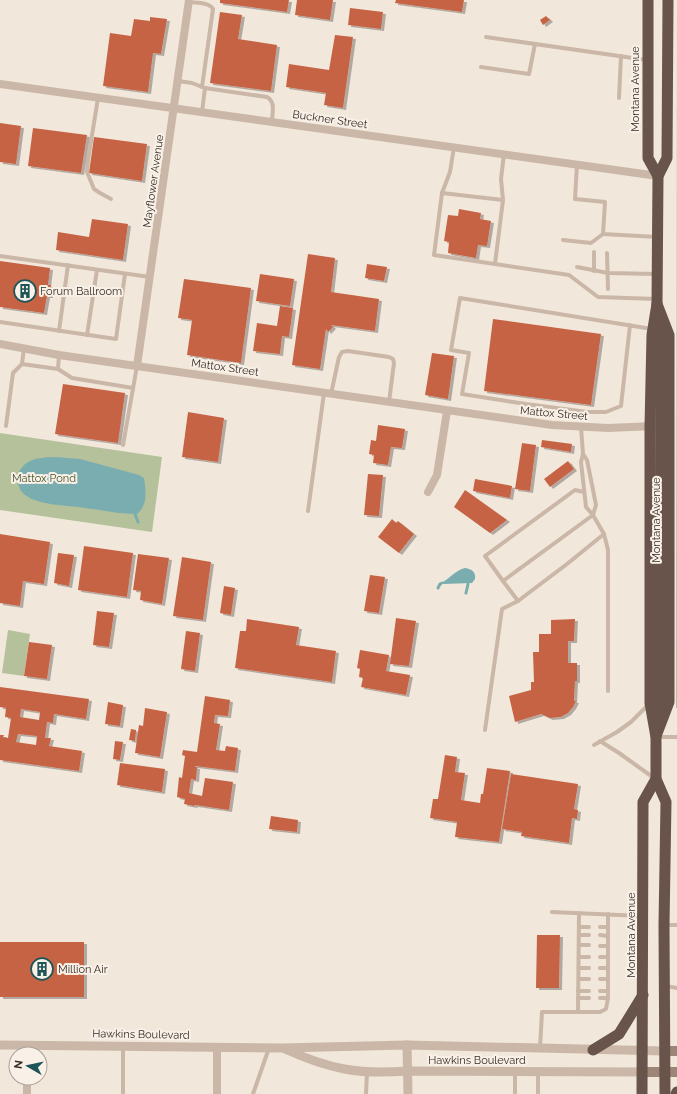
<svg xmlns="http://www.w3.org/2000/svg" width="677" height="1094" font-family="Raleway,sans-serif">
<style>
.green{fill:#b4c19b}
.water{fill:#7aadaf}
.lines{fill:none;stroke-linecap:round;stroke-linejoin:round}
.stream{stroke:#7aadaf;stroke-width:3}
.building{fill:#c66444;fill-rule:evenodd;filter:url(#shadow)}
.service{stroke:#cab7a7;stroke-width:4}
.minor{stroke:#cab7a7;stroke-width:8}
.tertiary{stroke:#cab7a7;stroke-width:9}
.secondary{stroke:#9d8678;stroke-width:10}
.trunk{stroke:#68544b;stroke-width:11}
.labels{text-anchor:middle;stroke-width:4;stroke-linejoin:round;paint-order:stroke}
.street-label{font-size:11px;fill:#362c27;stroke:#f9f1e7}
.poi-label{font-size:11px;fill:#362c27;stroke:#f9f1e7;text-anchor:start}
.park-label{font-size:11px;fill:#45542b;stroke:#f9f1e7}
</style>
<defs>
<filter id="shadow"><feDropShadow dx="3" dy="2" stdDeviation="0" flood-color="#0004"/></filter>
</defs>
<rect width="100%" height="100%" fill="#f2e7db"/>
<g class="green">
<path d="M677,0V708H676Z"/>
<path d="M0,433L162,457L152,532L0,510Z"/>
<path d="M8,630L30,634L24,676L2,673Z"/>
</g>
<g class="water">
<path d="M55,457L80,459L139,475L144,478C146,491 148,505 137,514C119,514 102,510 85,508C68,505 34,506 22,492C19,489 18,482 16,478C24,458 36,458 55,457Z"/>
<path d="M465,568C472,569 476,572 475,579L472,583L443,584V582C450,578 456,570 465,568Z"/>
</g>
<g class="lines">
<g class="stream">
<path d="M135,514L138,522"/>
<path d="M438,588L440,584L442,583"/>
<path d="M466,593L468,584"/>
</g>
</g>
<g class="building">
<path d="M220,0H289L287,12L220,3Z"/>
<path d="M297,0H333L330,20L295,15Z"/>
<path d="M396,0H464L462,12L395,3Z"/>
<path d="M350,8L383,12L381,29L348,25Z"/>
<path d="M220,12L242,15L238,39L277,45L271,91L210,83Z"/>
<path d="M546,16L550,20L543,25L540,20Z"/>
<path d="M150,17L167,19L161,54L153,53L148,92L103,86L110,33L131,36L134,19L150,21Z"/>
<path d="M335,35L353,37L343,108L324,105L326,93L286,87L289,64L329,70Z"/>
<path d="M0,123L21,126L16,164L0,162Z"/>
<path d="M33,128L87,135L81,173L28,166Z"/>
<path d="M94,137L147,144L142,181L89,173Z"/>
<path d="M459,209L481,213L480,219L491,221L487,246L478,245L476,258L448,253L449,242L444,241L448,215L458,216Z"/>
<path d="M92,219L128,224L123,260L56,250L58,232L89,237Z"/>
<path d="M308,254L335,258L331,292L379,299L375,331L331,325L333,327L328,332L326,329L320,369L292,365Z"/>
<path d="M0,261L50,268L48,285H51L50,296H47L44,313L0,307Z"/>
<path d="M367,264L387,267L384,281L365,278Z"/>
<path d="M260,274L294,279L290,306L256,301Z"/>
<path d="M184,279L251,288L241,363L187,355L192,320L178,318Z"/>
<path d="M280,306L293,308L289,337L282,336L280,354L253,351L257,323L277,326Z"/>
<path d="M493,319L601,334L591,405L484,391Z"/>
<path d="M432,353L454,356L448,399L425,395Z"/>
<path d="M63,384L125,393L118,443L55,434Z"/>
<path d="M188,412L224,418L218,462L182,457Z"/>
<path d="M378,425L405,429L402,448L391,447L388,465L373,463L374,455L369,454L371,440L376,441Z"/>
<path d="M542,440L572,444L571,452L541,447Z"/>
<path d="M522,443L536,445L530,491L515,489Z"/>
<path d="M568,461L574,469L550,487L544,479Z"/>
<path d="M368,474L383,475L379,516L364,515Z"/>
<path d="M475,479L512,486L510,498L473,491Z"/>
<path d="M465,490L507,520L490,533L454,507Z"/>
<path d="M392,519L396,523L398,521L414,534L399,553L378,537Z"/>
<path d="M0,534L50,542L44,584L23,581L20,606L0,603Z"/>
<path d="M84,546L133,553L127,597L78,590Z"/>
<path d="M58,553L74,555L69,586L54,583Z"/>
<path d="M138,554L169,558L162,604L140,600L141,591L133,590Z"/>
<path d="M182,557L211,562L203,620L173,616Z"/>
<path d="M370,575L385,577L379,613L364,611Z"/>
<path d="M224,586L235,588L231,615L220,613Z"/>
<path d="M97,611L114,613L109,647L93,645Z"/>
<path d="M396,618L416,621L409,666L390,664Z"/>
<path d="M247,619L299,627L296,645L336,651L332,682L235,668L240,631H246Z"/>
<path d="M575,619L574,641H568V663H577V681H575L574,701H576L573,707L568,713L561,717L550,718L541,714L515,722L509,696L531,690V682H534L533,652H539V634H551V620Z"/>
<path d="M186,631L200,633L195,671L181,669Z"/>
<path d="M29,642L52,645L47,679L24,676Z"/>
<path d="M360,650L389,655L386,671L410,675L406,695L361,687L363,678L359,677L360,669L357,668Z"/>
<path d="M0,687L89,699L86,719L54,714L53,723L47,722L45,738H51L49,746L82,751L79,771L0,760V735H4L3,737L8,738L11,718L5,717L6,708L0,707ZM21,709L40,712L39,720L20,717ZM18,734L37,736L36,745L16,742Z"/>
<path d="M205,696L230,700L228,716L215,715L214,723L220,724L216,750L225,751L226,746L238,748L235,771L195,766V767H197L196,780L191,779L189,793L202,796L205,778L233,782L229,810L195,805L194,806L184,804L185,799L177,797L179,777L182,778L185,756L182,755L183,750L197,752Z"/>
<path d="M108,702L123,705L120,726L105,724Z"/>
<path d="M145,708L167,712L160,757L135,753L139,725L143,726Z"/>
<path d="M131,729L136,730L135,741L129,740Z"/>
<path d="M115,741L123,742L120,760L113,759Z"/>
<path d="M445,755L457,757L455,772L465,773L461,800L480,803L481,794H483L487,768L510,771L499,842L455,837L457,822L430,818L433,799H438Z"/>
<path d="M120,763L165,769L162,792L117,785Z"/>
<path d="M511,774L578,784L574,809L578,810L577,819L572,818L569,843L521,836L522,832L502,829Z"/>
<path d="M271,816L298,820L297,832L269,829Z"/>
<path d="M537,935H560L559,988H536Z"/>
<rect x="0" y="942" width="84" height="55"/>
</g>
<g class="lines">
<g class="service">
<path d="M189,2C197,3 209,2 213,9L202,87"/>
<path d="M486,37L647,60"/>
<path d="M481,67L529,74L535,44"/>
<path d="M178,81L192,83L205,88L267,97C276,102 272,113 272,122"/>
<path d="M98,98L88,160L87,172L94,189L100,193L111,199"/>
<path d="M619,98L621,56"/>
<path d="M202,112L205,88"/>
<path d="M454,147L450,172L442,193L434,255L569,275L598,297L657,299"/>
<path d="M577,165L575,199L605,202L603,234L657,237"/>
<path d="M442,193L503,200"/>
<path d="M563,240L591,243L603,234"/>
<path d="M594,252V271"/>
<path d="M607,253L608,289"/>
<path d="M0,256L150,277"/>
<path d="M495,264L503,200L501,179L504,154"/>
<path d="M577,267L608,273L656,274"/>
<path d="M0,322L116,339L125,274"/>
<path d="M630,325L621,406L606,412H587L526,404L462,394L469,353L451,350L460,298L652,329"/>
<path d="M59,331L68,265"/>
<path d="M87,335L97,270"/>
<path d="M24,348L22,364L58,369"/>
<path d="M59,355L58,369L72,378L133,388"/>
<path d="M331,394L339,357L342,352L348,351L389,357L393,359L394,363L389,402"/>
<path d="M6,426L13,373L22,364"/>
<path d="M581,427L583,454L581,462L586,507L593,515L604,534L608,550V691"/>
<path d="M123,445L137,366"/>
<path d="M583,454L587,460L596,505L593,515L503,581L485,556L575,490L584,492"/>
<path d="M308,511L324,393"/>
<path d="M518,601L567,564L604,534"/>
<path d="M485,730L502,609L518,601L503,581"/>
<path d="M657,737H677"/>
<path d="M600,741L619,753L654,778"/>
<path d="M594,745L617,732L631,722L649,704"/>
<path d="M552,912L641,916"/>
<path d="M665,925H677"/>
<path d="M579,927H589"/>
<path d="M600,927H608"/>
<path d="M579,935H589"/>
<path d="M600,935L608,936"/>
<path d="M579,945H589"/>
<path d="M600,946H608"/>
<path d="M579,957H589"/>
<path d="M600,957H608"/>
<path d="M579,968H589"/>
<path d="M600,968H608"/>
<path d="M579,979H589"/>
<path d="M600,979H608"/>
<path d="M666,986L677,988"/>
<path d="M578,991H589"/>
<path d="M600,991H608"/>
<path d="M578,998H589"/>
<path d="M600,998H608"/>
<path d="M578,1012H600L606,1009L608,998V914"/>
<path d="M123,1047V1094"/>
<path d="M540,1048L542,1012H578L579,913"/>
<path d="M253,1094L269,1048"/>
<path d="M366,1094L367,1072"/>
<path d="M515,1094V1072"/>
<path d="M538,1094V1072"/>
</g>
<g class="minor">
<path d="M0,84L658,176"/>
<path d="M0,344L59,355L552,425L608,428L655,426"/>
<path d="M137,366L189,0"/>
<path d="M428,492L437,475L447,411"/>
<path d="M27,1045V1054"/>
<path d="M27,1078V1094"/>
<path d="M217,1094V1047"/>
</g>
<g class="tertiary">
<path d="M0,1045L282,1048L407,1045L665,1051"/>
<path d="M407,1045L408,1094"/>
<path d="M285,1049C329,1069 359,1075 407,1071L643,1072"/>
</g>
<g class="secondary">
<path d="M665,1051H677"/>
<path d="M643,1072H677"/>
</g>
<g class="trunk">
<path d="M648,0V158L658,176"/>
<path d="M660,719L661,319"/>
<path d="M656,736L669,702V335L657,304"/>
<path d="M593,1050L619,1034L643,995"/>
<path d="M642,1094L643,802L656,779"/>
<path d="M665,1094L664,925L666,802L656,779V737L650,703V426L652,335L657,304L658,176L667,158L668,0"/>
<path d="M676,1094L677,1092"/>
</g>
</g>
<defs>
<g id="building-ring" transform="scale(1.15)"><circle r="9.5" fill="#f9f1e7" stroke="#1d5458" stroke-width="1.5"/><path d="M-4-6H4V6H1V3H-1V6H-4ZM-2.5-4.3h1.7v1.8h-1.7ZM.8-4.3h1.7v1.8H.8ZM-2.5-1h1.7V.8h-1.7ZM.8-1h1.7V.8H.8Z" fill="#1d5458"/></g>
</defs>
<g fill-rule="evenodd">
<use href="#building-ring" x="25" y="291"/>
<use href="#building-ring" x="42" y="969"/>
</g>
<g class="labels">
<g class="street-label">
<text transform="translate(635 89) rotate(-90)" y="4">Montana Avenue</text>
<text transform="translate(330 119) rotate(8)" y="4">Buckner Street</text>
<text transform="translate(153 181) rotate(-82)" y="4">Mayflower Avenue</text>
<text transform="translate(225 367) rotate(8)" y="4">Mattox Street</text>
<text transform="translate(554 413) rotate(5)" y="4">Mattox Street</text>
<text transform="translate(656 520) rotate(-90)" y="4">Montana Avenue</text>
<text transform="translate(631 935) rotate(-90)" y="4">Montana Avenue</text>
<text transform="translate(141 1034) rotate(1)" y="4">Hawkins Boulevard</text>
<text x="477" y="1064">Hawkins Boulevard</text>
</g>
<g class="poi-label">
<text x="40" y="295">Forum Ballroom</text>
<text x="58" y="973">Million Air</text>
</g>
<g class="park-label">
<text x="44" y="482">Mattox Pond</text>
</g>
</g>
<g transform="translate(28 1066) rotate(279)"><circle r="19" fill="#f9f1e7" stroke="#aba29a"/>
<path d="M0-3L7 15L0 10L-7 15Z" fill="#1d5458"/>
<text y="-6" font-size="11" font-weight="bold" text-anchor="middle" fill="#362c27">N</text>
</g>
</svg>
